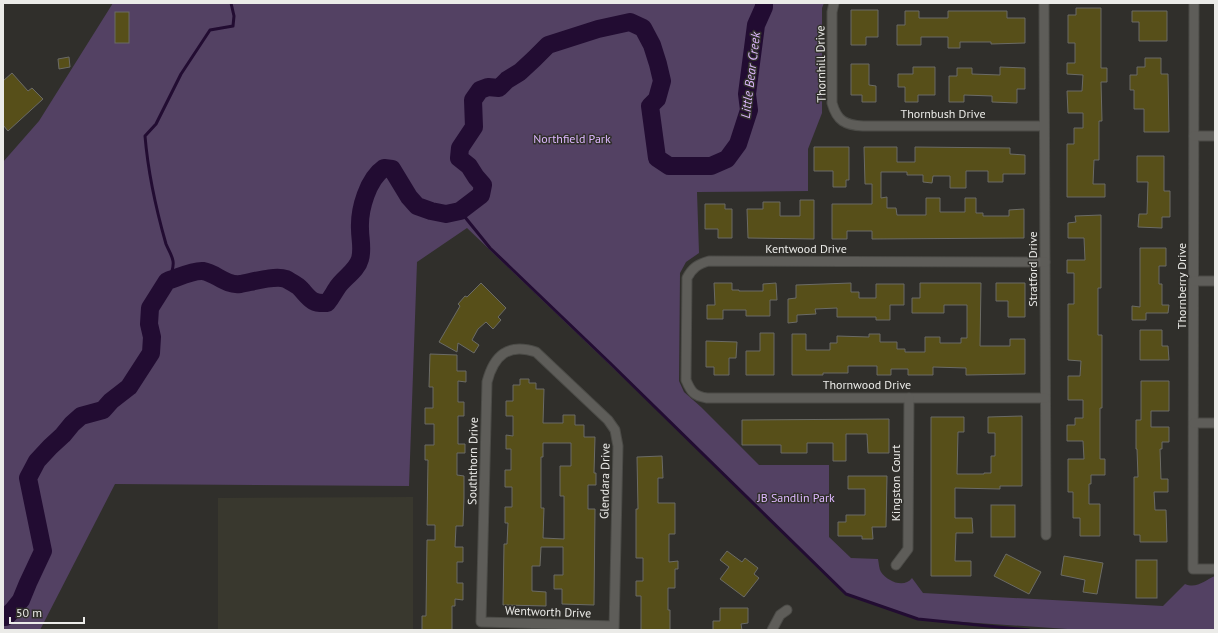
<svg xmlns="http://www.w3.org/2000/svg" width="1218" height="633" font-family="'PT Sans',sans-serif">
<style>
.built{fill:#39382e}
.green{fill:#534163}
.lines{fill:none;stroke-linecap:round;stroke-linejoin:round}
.stream{stroke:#220c32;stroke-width:3}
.river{stroke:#220c32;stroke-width:18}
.building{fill:#574f19;stroke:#6b6b66;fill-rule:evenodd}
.street-casing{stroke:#4b4b47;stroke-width:11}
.street{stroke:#5e5d59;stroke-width:9}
.labels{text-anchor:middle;stroke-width:3;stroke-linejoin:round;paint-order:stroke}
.street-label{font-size:12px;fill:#ebebe8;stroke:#302f2b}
.park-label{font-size:12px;fill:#deb8ff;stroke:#302f2b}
.water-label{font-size:13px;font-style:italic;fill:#dcb6fc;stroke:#302f2b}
</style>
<rect width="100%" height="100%" fill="#302f2b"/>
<path class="built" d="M413,497V629H218V498Z"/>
<path class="green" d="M113,3H824L822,8V113L808,149V191L697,192L699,253L686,262L680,273L679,381L684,392L701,407L759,465H829V537L851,558L878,559C879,564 879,569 881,572C887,581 904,589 912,578L923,593L1163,606L1185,584C1197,589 1205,580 1215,576V630H1082L918,619L846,594L681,433L467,228L417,262L409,486L115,484L40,630H3V162L39,121Z"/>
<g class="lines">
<g class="stream">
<path d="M460,211L490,248L610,363L846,594L918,619L1029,630"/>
<path d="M167,281C171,276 174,267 173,261C172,255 168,249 166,244C156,209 148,172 145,136L156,124L181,74L210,30L233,26L234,16L231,3"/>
</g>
<path class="river" d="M3,617H6L13,610L21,600L28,583L43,551L28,478L37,461L50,447L63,435L72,424L81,416L103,410L111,401L129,387L151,353L152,337L149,324L150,308L167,281C177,278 193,270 203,271C216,273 226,286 240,284C252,282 275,275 286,279C291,282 298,285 301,289C310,299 312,304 327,303C332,297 333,294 337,288C343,278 357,271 360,259C363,249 360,239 360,229C359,209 368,179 384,168L392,169L409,197L417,206L431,211L446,214L460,211L481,195L483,185L476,177L469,166L459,158L460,148L474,127L473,100L480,90L488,87L499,88L507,80L520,72L534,59L548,45L598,29L630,22L643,28L652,45L658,64L662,81L657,99L650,106L657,158L669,166H711L727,159L738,144L749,110L747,94L756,25L764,7V3"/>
</g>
<g class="building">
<path d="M1076,8H1101V68H1107V82H1101L1102,121H1099V160H1094L1093,184H1105V197H1067V144H1074V128H1083V113H1068L1067,91H1082L1083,75L1067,74V63H1075V43H1068V15H1076Z"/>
<path d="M851,10H878V37H866V45H851Z"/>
<path d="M905,11H919V18H948V11H1007V18H1025V43L991,44V42H960V48H948V37H921V45H897V25H905Z"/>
<path d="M1132,11H1167V41H1139V22H1132Z"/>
<rect x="115" y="12" width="14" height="31"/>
<path d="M69,57L70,67L59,69L58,59Z"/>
<path d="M1145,58H1161V74H1168L1169,132H1144V109H1134V90H1130V75H1137V67H1145Z"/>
<path d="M851,64H869V85L876,86V102H862V95H851Z"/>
<path d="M913,67H935V95H918V102H905V87H898V74H913Z"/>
<path d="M1000,67L1025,68V89H1017V103L992,102V96L964,95V102H949V76H957V68H972V74L1000,75Z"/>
<path d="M12,73L28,91L32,88L43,99L8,131L3,125V81Z"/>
<path d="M814,147H849V180H846V187H833V171H814Z"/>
<path d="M864,147H897V162H915V147L1010,148V154L1025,155V174H1003V182H988V171H966V188H950V176H933L932,183L923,182V175H907V172H881V198L887,197V208H896L897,215H926V198H940V212H965V198H976V213H983V216H1009V210L1024,209V238L872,239V231H847V239H832V204H872V184H865Z"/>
<path d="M1137,156H1164V191H1170V217H1162V228L1138,227L1139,214H1147L1148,182H1137Z"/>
<path d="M800,200H814V239L748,238L747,209H763V202H780V216H800Z"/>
<path d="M705,204H725V209H732V238H718V229H705Z"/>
<path d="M1101,215V288H1098V335H1102V408H1100V459H1105V475H1091V484H1089V504H1100V536H1080V518H1073V492H1068V459H1084L1083,441H1067V425H1075V418H1083V400H1068V376H1080L1081,361L1068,360V304H1074V273H1067V260H1085L1084,238H1068V223L1076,222L1075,216Z"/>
<path d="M1140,248H1166V266H1159V284H1162V305H1169L1168,313H1146V320H1132V306L1140,307Z"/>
<path d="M481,283L506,308L498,317L501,320L493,329L486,322L478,329L472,340L479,345L474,353L458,343L457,352L439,342L460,306L458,304L465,296L467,297Z"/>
<path d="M714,283H732V290H739V291H763V284L776,283L777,300H770V316H746V310H723V319H707V305H715Z"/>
<path d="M851,283V292H859V298H876V284H904V305H890V320H876V317H837V308L815,309L816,314L797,315V322L788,323V299L796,298V285Z"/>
<path d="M920,283H981L980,346H1010V339H1025V374L966,375V368L933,367V375H908V369H891V375H877V366H848V373H823V375H792V334H806V350H830V343H837V336L869,337V334H880V342H897V349H905V352H925V337H940V343H961V338H967V305H944V313H912V298H920Z"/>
<path d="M996,283H1025V317H1008V301H996Z"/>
<path d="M1140,330H1162V346H1168L1169,360H1140Z"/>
<path d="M760,333H774V375H746V351H760Z"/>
<path d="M706,341L737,342L736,358H729V375H714V367H706Z"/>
<path d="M430,354L457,355V371H466V382L458,381V402H464V416H458V444H465V453H457V475L464,476V498L463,526H456L455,547H463V562H457V583H463V600L455,599V606H452V630H422V616H426L427,540H435V525H427L428,460H425V445H434V424H425V408H433V387H429Z"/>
<path d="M520,379H529V383H536V389H544L543,423H563V415H575V425H584V437H595L594,473H596V485H588V509H595L594,605L562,604V589H554V575H563V547H541L540,566H532V591L546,592V606L503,605L504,544H507L508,523H505V507H512V487H505V470H511V449H506V435L513,436V416H506V401H513V385H520ZM543,443H571V466H560V496H564V539L543,538L544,508H541V457H543Z"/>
<path d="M1141,381H1169V411H1151V427H1169V442H1162V449H1160L1161,479H1168V492H1154L1155,510H1166L1167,542H1140V535H1134V477H1138L1137,449H1136V420H1141Z"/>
<path d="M1022,416V486H1000V489L955,488V518H972L973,533H956L955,561H971V576H931V417H964V432H958L957,474H984V473H991V456H995V433H988V417Z"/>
<path d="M889,419V453H868L867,434H846V461H833V443H807V453H781V445H742V420Z"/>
<path d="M662,456L663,478H658V503H675V534H669V562L678,561V569H675V588H668V610H670V630H641V596H636V581H643V558H636V509H638L637,457Z"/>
<path d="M848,476H887L886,527H872L873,539H862V536H838V522H846V515H865V489H848Z"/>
<rect x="991" y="505" width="24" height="32"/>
<path d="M727,551L742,562L745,558L758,568L754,574L759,578L744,597L720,579L729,567L720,560Z"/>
<path d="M1006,554L1041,572L1029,594L994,576Z"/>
<path d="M1064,556L1103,563L1097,594L1083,592L1085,580L1061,575Z"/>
<rect x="1136" y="560" width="21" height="38"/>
<path d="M720,608H748V623L741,624L742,630H713V621H720Z"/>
</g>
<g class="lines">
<g class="street-casing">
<g id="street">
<path d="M834,3L832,12V103C837,121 845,125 863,126H1044"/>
<path d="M1044,3L1046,535"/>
<path d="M1194,3L1193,569H1215"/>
<path d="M1194,136H1215"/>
<path d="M1045,262L709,261C698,264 692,268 687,278L686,380C691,392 694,396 707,398H1045"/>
<path d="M1194,281H1215"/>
<path d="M1194,423H1215"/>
<path d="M896,565L908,549L909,398"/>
<path d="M614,630L618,446L615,430L608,420L536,352C508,343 494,355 487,382L481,622L614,626"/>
<path d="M772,630L780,615L787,610"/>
</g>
</g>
<use href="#street" class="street"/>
</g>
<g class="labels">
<g class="street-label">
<text transform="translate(821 64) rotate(-91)" y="4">Thornhill Drive</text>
<text x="943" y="118">Thornbush Drive</text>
<text x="806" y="253">Kentwood Drive</text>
<text transform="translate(1033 269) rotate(-90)" y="4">Stratford Drive</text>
<text transform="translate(1182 286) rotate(-90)" y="4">Thornberry Drive</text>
<text x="867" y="389">Thornwood Drive</text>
<text transform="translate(473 461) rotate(-89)" y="4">Souththorn Drive</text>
<text transform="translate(605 481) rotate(-89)" y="4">Glendara Drive</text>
<text transform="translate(896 483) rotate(-90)" y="4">Kingston Court</text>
<text transform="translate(548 612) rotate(2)" y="4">Wentworth Drive</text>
</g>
<g class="park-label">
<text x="572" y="143">Northfield Park</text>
<text x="796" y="502">JB Sandlin Park</text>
</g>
<g class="water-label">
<text transform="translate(750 75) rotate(-83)" y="5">Little Bear Creek</text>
</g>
</g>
<rect width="1218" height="633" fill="none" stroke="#ebebe8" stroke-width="8"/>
<path d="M10 617v6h74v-6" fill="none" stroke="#ebebe8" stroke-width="2"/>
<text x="16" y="617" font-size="12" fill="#ebebe8" stroke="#302f2b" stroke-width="3" paint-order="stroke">50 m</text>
</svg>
